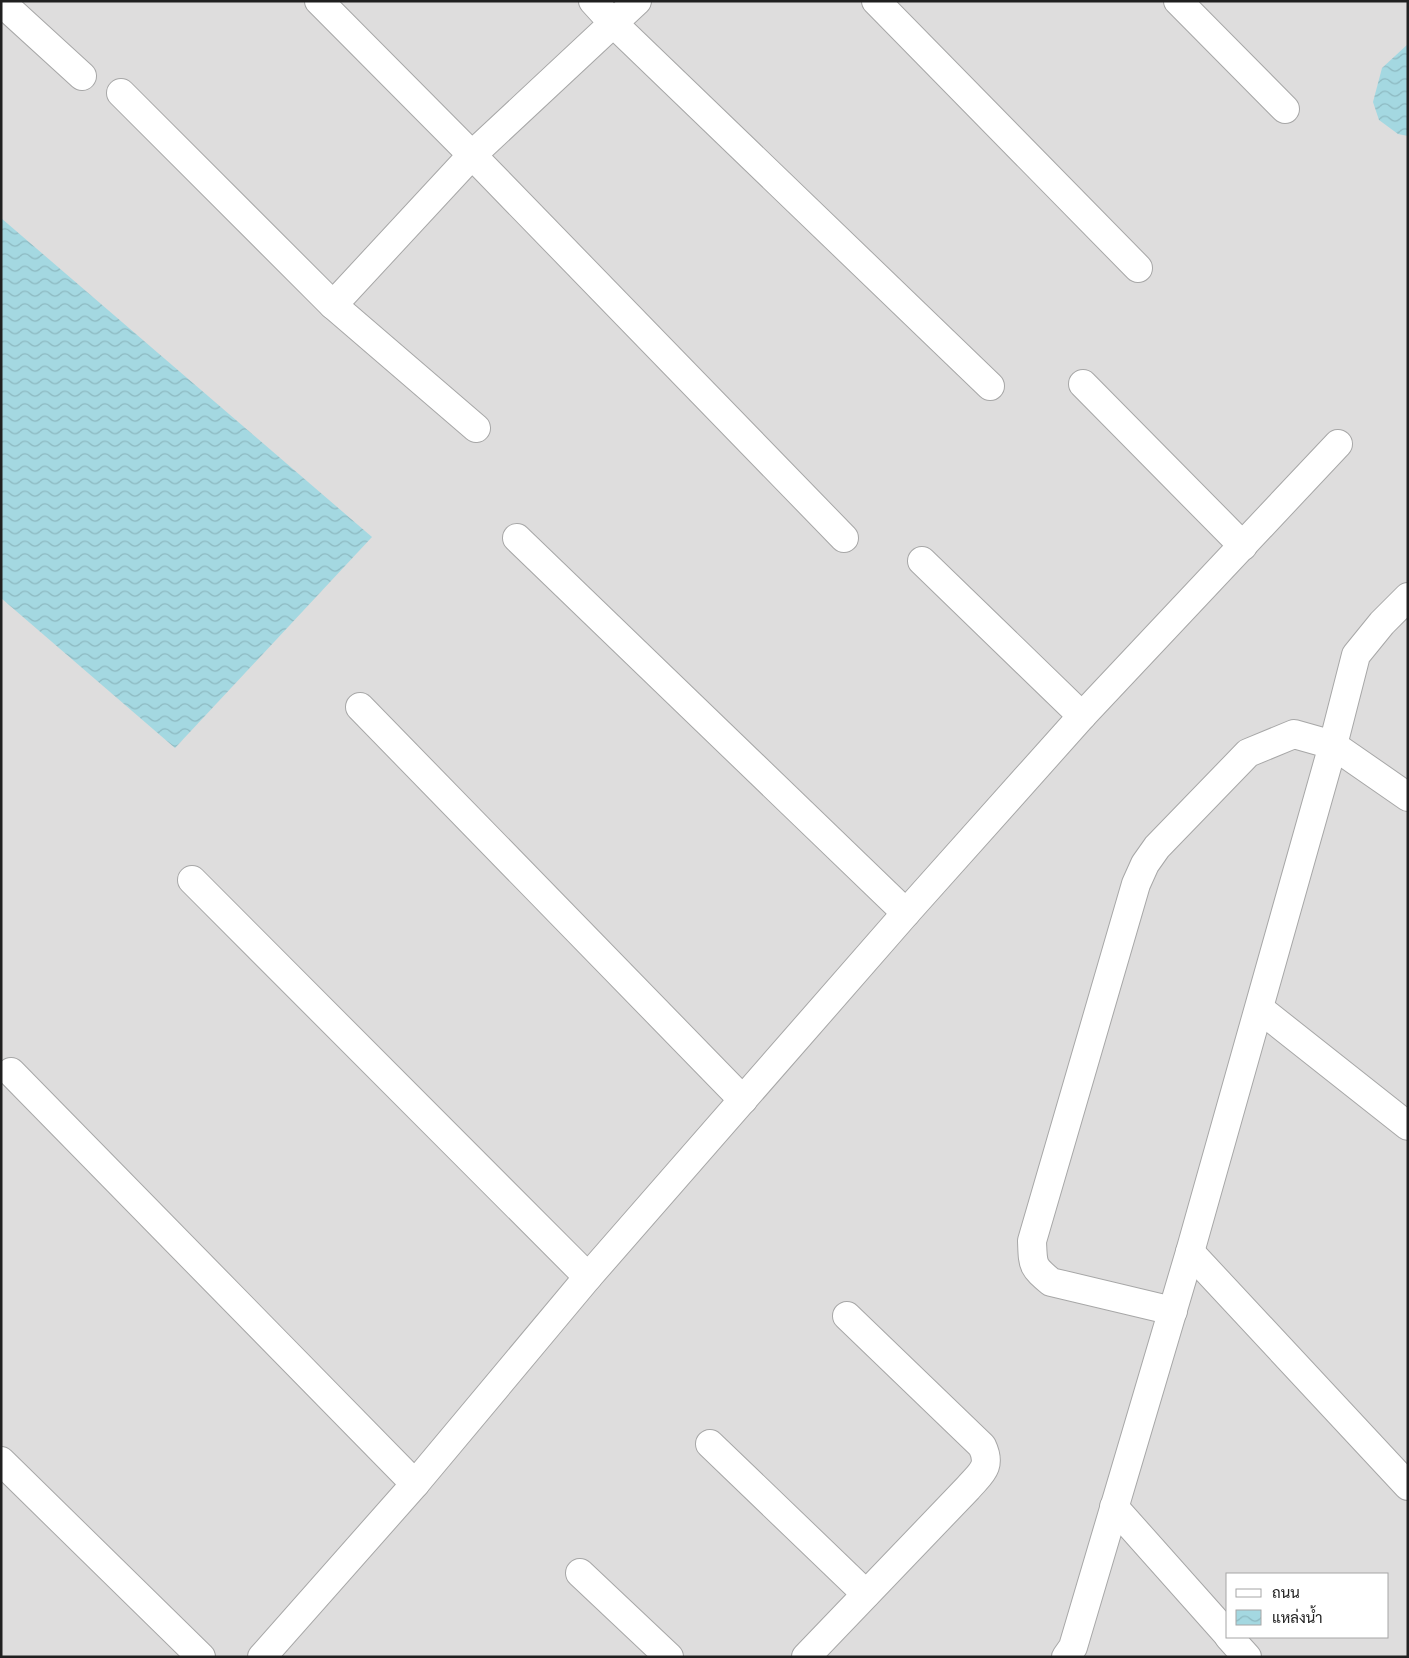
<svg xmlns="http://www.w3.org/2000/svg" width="1409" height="1658" font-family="Mulish,Sarabun,sans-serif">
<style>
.residential{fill:#dedddd;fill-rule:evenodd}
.water{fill:url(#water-waves)}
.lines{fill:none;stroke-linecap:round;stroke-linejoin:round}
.minor-casing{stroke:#a7a7a7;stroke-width:30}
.minor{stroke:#fff;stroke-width:28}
</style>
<defs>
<pattern id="water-waves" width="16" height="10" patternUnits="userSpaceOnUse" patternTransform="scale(1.25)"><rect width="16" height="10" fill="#a4d8e1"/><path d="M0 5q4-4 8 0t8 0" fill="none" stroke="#8db9c1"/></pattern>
</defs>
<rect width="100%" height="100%" fill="#f1ece6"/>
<path class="residential" d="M1,1H1408V1657H1ZM1228,1574H1388V1637H1228Z"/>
<g class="water">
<path d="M1408,44V136L1398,134L1379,120L1373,102L1382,68Z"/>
<path d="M1,218L372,537L175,748L1,598Z"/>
</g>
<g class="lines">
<g class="minor-casing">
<g id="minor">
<path d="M319,1L472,155L844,538"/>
<path d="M593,1L613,23L990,386"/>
<path d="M876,1L1138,268"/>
<path d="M1178,1L1285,109"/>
<path d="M1,2L82,76"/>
<path d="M121,93L333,305L476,428"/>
<path d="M333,305L472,155L637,1"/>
<path d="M1083,384L1243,546"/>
<path d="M517,538L906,913"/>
<path d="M922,561L1082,716"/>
<path d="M360,707L743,1100"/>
<path d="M192,880L588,1277"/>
<path d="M1260,1009L1408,1126"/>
<path d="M11,1072L415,1484"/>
<path d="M1190,1252L1408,1486"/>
<path d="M1173,1311L1051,1282C1032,1266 1033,1266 1032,1241L1136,884L1145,864L1157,847L1248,753L1294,734L1333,745L1408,797"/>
<path d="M710,1444L866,1594"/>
<path d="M1,1461L201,1657"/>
<path d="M1114,1507L1228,1635"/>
<path d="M580,1573L669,1657"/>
<path d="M1229,1637L1247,1657"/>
<path d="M262,1657L415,1484L588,1277L906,913L1082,716L1338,444"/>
<path d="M806,1657L968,1488C981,1473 992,1467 982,1446L847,1316"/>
<path d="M1066,1657L1073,1647L1190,1252L1333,745L1356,655L1382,623L1408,597"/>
</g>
</g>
<use href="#minor" class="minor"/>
</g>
<rect width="1409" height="1658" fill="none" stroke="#202020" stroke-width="5"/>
<rect x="1226" y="1573" width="162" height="65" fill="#ffffff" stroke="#a6a6a6"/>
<rect x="1236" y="1589" width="25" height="8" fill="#ffffff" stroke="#a6a6a6"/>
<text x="1272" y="1598" font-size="15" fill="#202020">ถนน</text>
<rect x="1236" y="1610" width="25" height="15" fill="url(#water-waves)" stroke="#a6a6a6"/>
<text x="1272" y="1623" font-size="15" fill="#202020">แหล่งน้ำ</text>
</svg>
